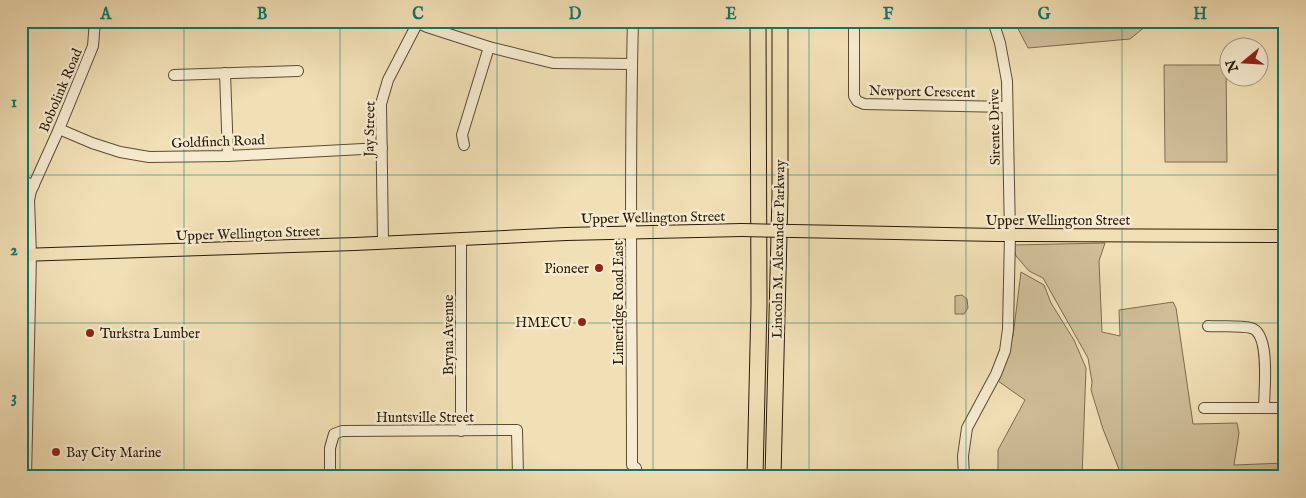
<svg xmlns="http://www.w3.org/2000/svg" width="1306" height="498" font-family="'IM FELL English',serif">
<style>
.green{fill:#cfbe98;stroke:#7c6c50}
.lines{fill:none;stroke-linecap:round;stroke-linejoin:round}
.minor-casing{stroke:#5b4b33;stroke-width:12}
.major-casing{stroke:#291a08;stroke-width:14}
.highway-casing{stroke:#291a08;stroke-width:17}
.minor{stroke:#f6eacf;stroke-width:10}
.major{stroke:#f1dfb5;stroke-width:12}
.highway{stroke:#f1dfb5;stroke-width:15}
.major-bridge-casing{stroke:#291a08;stroke-width:14;stroke-linecap:butt}
.major-bridge{stroke:#f1dfb5;stroke-width:12}
.grid{fill:none;stroke:#0f766e;stroke-width:1;stroke-opacity:0.55}
.poi-dot{fill:#8f2418;stroke:#f6eacf;stroke-width:2}
.labels{text-anchor:middle;stroke-width:5;stroke-linejoin:round;paint-order:stroke}
.street-label{font-size:14px;fill:#291a08;stroke:#f6eacf}
.poi-label{font-size:14px;fill:#291a08;stroke:#f6eacf;text-anchor:end}
.neatline{fill:none;stroke:#0f766e;stroke-width:2}
.grid-label{font-size:16px;text-anchor:middle;font-weight:bold;fill:#0f766e}
</style>
<rect width="100%" height="100%" fill="#f1dfb5"/>
<filter id="stains"><feTurbulence type="fractalNoise" baseFrequency=".004" numOctaves="4"/><feColorMatrix values="0 0 0 0 .2 0 0 0 0 .09 0 0 0 0 .02 0 0 0 .5 -.17"/></filter>
<radialGradient id="worn" r=".72"><stop offset=".6" stop-color="#630" stop-opacity="0"/><stop offset="1" stop-color="#630" stop-opacity=".3"/></radialGradient>
<g class="green">
<path d="M1014,21H1152L1130,39L1028,48Z"/>
<path d="M1164,65H1226L1227,162H1165Z"/>
<path d="M1105,243L1099,261L1102,332L1120,336L1119,310L1173,302L1176,308L1193,424L1237,423L1239,433L1234,465L1285,463V477H1122L1103,429L1091,390L1092,382L1088,358L1043,278L1029,271L1016,256L1013,245Z"/>
<path d="M1021,272L1044,285L1051,303L1074,340L1086,368L1082,477H998V450L1025,400L998,381L1013,336Z"/>
<path d="M962,295L967,299L968,308L964,314H955V296Z"/>
</g>
<g class="lines">
<g class="minor-casing">
<g id="minor">
<path d="M414,21L427,27L489,47L553,63L632,64"/>
<path d="M633,21C629,169 632,317 632,465L636,468V475L635,477"/>
<path d="M854,21V96L857,101L864,104L1007,107"/>
<path d="M225,73L228,156"/>
<path d="M174,75L298,71"/>
<path d="M59,129L92,143L120,152L149,157L228,156L382,148"/>
<path d="M464,145L462,135L489,47"/>
<path d="M21,181L34,185"/>
<path d="M383,242L381,104L388,80L417,24"/>
<path d="M1208,326C1220,327 1239,325 1251,328C1271,333 1264,391 1264,408"/>
<path d="M1204,408H1285"/>
<path d="M461,431V239"/>
<path d="M26,477L31,255L29,200L31,191L59,129L93,46L95,21"/>
<path d="M330,477V448L334,434L342,431L501,430H517L518,477"/>
<path d="M964,477L963,456L967,428L996,374L1005,351L1008,329L1010,235L1007,81L1000,43L993,21"/>
</g>
</g>
<g class="major-casing">
<g id="major">
<path d="M793,231L997,235L1285,236"/>
<path d="M21,255L355,244L566,234L742,230"/>
</g>
</g>
<g class="highway-casing">
<g id="highway">
<path d="M755,477L759,304L758,21"/>
<path d="M773,477L780,195V21"/>
</g>
</g>
<use href="#minor" class="minor"/>
<use href="#major" class="major"/>
<use href="#highway" class="highway"/>
<g class="major-bridge-casing">
<path id="major-bridge" d="M742,230L793,231"/>
</g>
<use href="#major-bridge" class="major-bridge"/>
</g>
<path class="grid" d="M184,21V477M340,21V477M497,21V477M653,21V477M809,21V477M966,21V477M1122,21V477M21,175H1285M21,323H1285"/>
<g class="poi-dot">
<circle cx="599" cy="268" r="5"/>
<circle cx="582" cy="322" r="5"/>
<circle cx="90" cy="333" r="5"/>
<circle cx="56" cy="452" r="5"/>
</g>
<g class="labels">
<g class="street-label">
<text transform="translate(60 90) rotate(-67)" y="5">Bobolink Road</text>
<text transform="translate(922 91) rotate(1)" y="5">Newport Crescent</text>
<text transform="translate(994 127) rotate(-91)" y="5">Sirente Drive</text>
<text transform="translate(369 129) rotate(-89)" y="5">Jay Street</text>
<text transform="translate(218 141) rotate(-2)" y="5">Goldfinch Road</text>
<text transform="translate(653 217) rotate(-1)" y="5">Upper Wellington Street</text>
<text x="1058" y="225">Upper Wellington Street</text>
<text transform="translate(248 233) rotate(-2)" y="5">Upper Wellington Street</text>
<text transform="translate(778 249) rotate(-89)" y="5">Lincoln M. Alexander Parkway</text>
<text transform="translate(618 303) rotate(-90)" y="5">Limeridge Road East</text>
<text transform="translate(448 335) rotate(-90)" y="5">Bryna Avenue</text>
<text x="425" y="422">Huntsville Street</text>
</g>
<g class="poi-label">
<text x="589" y="273">Pioneer</text>
<text x="572" y="327">HMECU</text>
<text x="100" y="338" text-anchor="start">Turkstra Lumber</text>
<text x="66" y="457" text-anchor="start">Bay City Marine</text>
</g>
</g>
<rect width="1306" height="498" fill="none" stroke="#f1dfb5" stroke-width="55"/>
<g transform="translate(1244 62) rotate(252)"><circle r="24" fill="#f6eacf" stroke="#a4977f"/>
<path d="M0-4L9 19L0 12L-9 19Z" fill="#8f2418"/>
<text y="-8" font-size="14" font-weight="bold" text-anchor="middle" fill="#291a08">N</text>
</g>
<rect x="28" y="28" width="1250" height="442" class="neatline"/>
<g class="grid-label">
<text x="106" y="19">A</text>
<text x="262" y="19">B</text>
<text x="418" y="19">C</text>
<text x="575" y="19">D</text>
<text x="731" y="19">E</text>
<text x="888" y="19">F</text>
<text x="1044" y="19">G</text>
<text x="1200" y="19">H</text>
<text x="14" y="107">1</text>
<text x="14" y="255">2</text>
<text x="14" y="402">3</text>
</g>
<rect width="100%" height="100%" filter="url(#stains)"/>
<rect width="100%" height="100%" fill="url(#worn)"/>
</svg>
